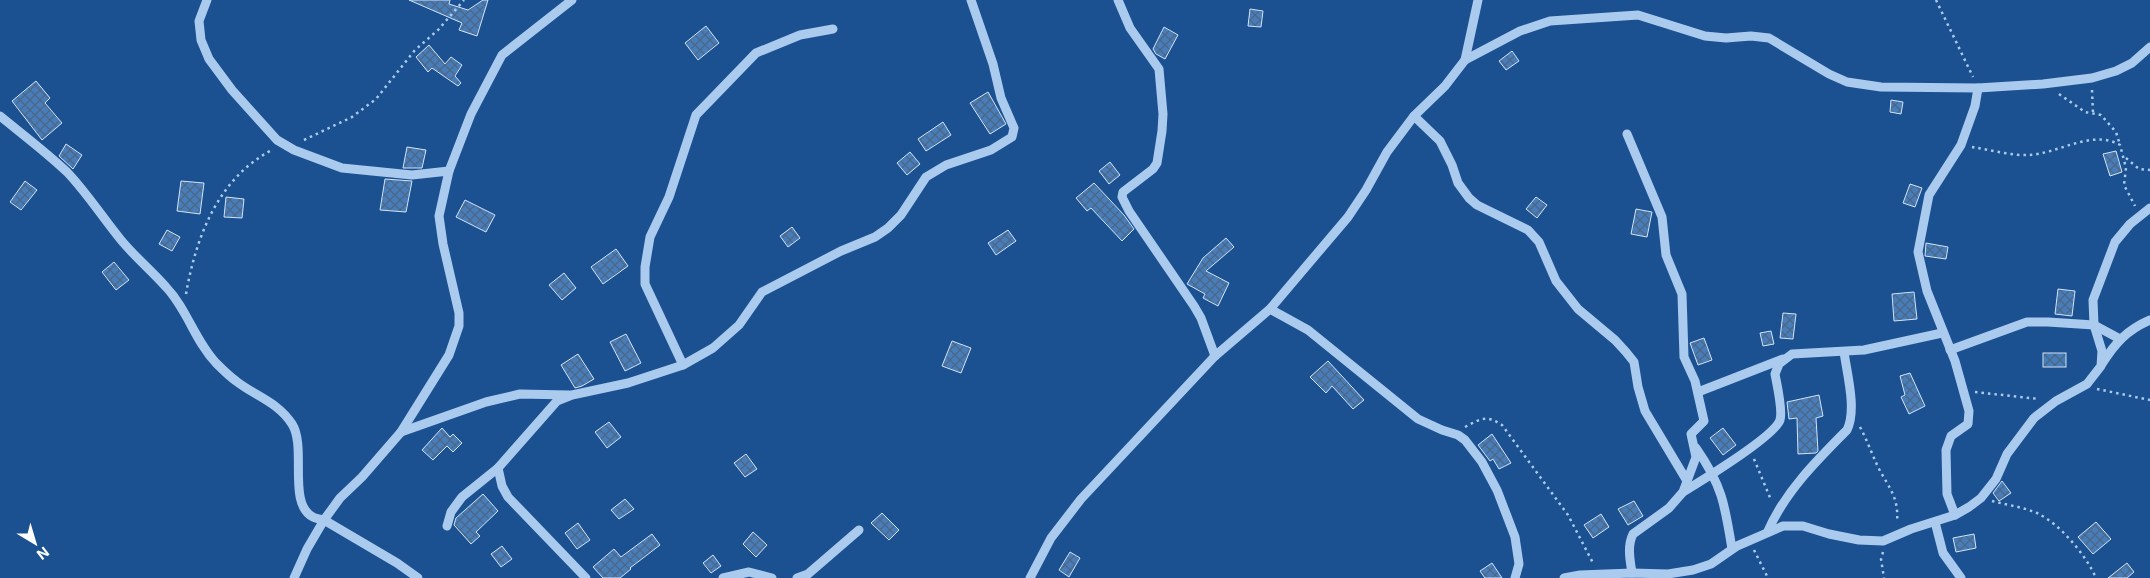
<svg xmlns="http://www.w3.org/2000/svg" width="2150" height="578" font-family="Inter,sans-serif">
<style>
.building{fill:url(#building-cross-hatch);stroke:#d1e4fa}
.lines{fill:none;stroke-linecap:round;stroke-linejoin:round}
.path{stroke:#abcbee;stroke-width:2.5;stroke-dasharray:2.5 4;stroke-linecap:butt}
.minor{stroke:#abcbee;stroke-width:9}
</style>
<defs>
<pattern id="building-cross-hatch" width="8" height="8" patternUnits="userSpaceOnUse" patternTransform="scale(1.25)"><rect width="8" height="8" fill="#487dba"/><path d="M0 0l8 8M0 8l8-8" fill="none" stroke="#4a6788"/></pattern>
</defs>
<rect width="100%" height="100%" fill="#1b5191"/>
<g class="building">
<path d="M409,0H450L449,4L468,10L483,0H488L477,36L459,30L462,23Z"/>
<path d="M1250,9L1263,11L1261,27L1248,26Z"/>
<path d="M706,26L719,43L698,60L685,43Z"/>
<path d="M1164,27L1178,35L1165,59L1156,54L1153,49Z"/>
<path d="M429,45L445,64L451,57L462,65L455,76L461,83L458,86L432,68L428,72L416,57Z"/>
<path d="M1512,51L1519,61L1506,70L1499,61Z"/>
<path d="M36,81L50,98L45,103L62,123L42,140L12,101Z"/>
<path d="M988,92L1006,124L990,134L970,103Z"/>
<path d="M1891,100L1903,102L1901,114L1890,112Z"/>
<path d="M943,122L951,135L926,151L918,139Z"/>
<path d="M66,144L82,155L73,169L59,156Z"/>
<path d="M407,147L426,150L422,168H403Z"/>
<path d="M2116,151L2122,172L2110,176L2103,154Z"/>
<path d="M910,152L920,164L907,175L897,163Z"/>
<path d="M1110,162L1120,175L1109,184L1099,171Z"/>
<path d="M385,179L412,181L406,212L380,210Z"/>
<path d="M25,181L37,190L21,210L10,202Z"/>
<path d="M181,181L204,183L200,214L177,211Z"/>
<path d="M1094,183L1124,215L1134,229L1122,241L1091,208L1087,211L1076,198Z"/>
<path d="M1910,184L1922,188L1915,207L1903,203Z"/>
<path d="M226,197L244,199L242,218L224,217Z"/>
<path d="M1536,197L1547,205L1537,218L1526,209Z"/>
<path d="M465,200L495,215L486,232L456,217Z"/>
<path d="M1636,209L1652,212L1647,237L1631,234Z"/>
<path d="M792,227L800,238L788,247L780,236Z"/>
<path d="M167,230L180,237L172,251L159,244Z"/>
<path d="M1008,230L1016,241L996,255L988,243Z"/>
<path d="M1226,238L1234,247L1206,271L1229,283L1218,306L1203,298L1205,294L1187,284L1203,258Z"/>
<path d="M1926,243L1948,247L1946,259L1925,256Z"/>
<path d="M616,249L628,266L603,284L591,267Z"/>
<path d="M114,262L129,280L116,290L102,272Z"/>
<path d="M564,273L576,288L562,300L549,285Z"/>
<path d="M2058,289L2075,291L2072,316L2055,314Z"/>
<path d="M1914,292L1917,319L1894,321L1892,294Z"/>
<path d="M1783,313L1796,314L1793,339L1780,338Z"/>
<path d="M1771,331L1774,344L1763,346L1760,333Z"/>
<path d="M626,334L641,363L625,371L610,342Z"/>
<path d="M1704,338L1712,360L1698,365L1690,343Z"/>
<path d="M952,341L971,348L961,373L942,366Z"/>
<rect x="2043" y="353" width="23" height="14"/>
<path d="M578,354L594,379L582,386L575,388L561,365Z"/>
<path d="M1328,361L1364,400L1353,409L1332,386L1326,393L1310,377Z"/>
<path d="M1910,373L1925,406L1909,414L1901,397L1905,395L1900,376Z"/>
<path d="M1819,395L1823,416L1816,418L1818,451L1816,453L1798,454L1797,418L1789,419L1787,402Z"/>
<path d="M609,422L621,437L607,448L595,432Z"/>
<path d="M442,428L450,437L453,434L462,443L453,452L447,446L433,460L422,450Z"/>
<path d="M1723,428L1736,445L1723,455L1710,438Z"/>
<path d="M1492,434L1511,463L1499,469L1493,459L1490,461L1478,445Z"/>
<path d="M746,454L757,469L745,477L734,463Z"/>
<path d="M2002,481L2011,493L1999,501L1993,493Z"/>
<path d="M483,494L498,511L476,532L480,536L471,544L454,525L456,518Z"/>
<path d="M625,499L634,509L619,519L611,510Z"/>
<path d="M1634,501L1643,516L1628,525L1618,509Z"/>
<path d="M882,513L899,530L889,540L871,523Z"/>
<path d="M1601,514L1609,527L1593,538L1584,525Z"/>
<path d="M2096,522L2111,539L2093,554L2078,537Z"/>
<path d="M578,523L590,540L577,549L565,533Z"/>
<path d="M753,532L767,545L756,557L743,544Z"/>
<path d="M652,534L660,545L630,568L631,569L620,578H603L593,567L614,549L621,557Z"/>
<path d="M1974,534L1976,548L1956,552L1953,538Z"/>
<path d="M502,546L512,559L501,567L491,554Z"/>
<path d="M1070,552L1080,558L1069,577L1059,570Z"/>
<path d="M713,555L721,566L711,573L703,563Z"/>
<path d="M1492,563L1502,578H1485L1480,571Z"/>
<path d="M2127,563L2134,572L2127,578H2108Z"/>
</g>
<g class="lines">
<g class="path">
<path d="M1936,0L1973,77"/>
<path d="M2092,90L2093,113"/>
<path d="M2059,94L2085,112L2101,115L2116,132L2120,145"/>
<path d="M304,140L352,117L376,99L415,50L438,30L464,0"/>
<path d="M1972,147C1991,150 2012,156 2030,155C2059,153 2093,129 2120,145L2126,168L2124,185L2135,206"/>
<path d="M2126,158L2139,169L2150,170"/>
<path d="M186,294C196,237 218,178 272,150"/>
<path d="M2097,389L2150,400"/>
<path d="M1975,392L2039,399"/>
<path d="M1465,427C1482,418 1486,415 1502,425L1568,515L1593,563"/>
<path d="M1860,427C1867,440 1872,454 1878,467C1889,488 1899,497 1897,522"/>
<path d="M1754,459L1771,500"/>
<path d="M1992,501C2007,505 2023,507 2037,513C2060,524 2086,555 2096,578"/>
<path d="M1754,550L1768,578"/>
<path d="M1883,552L1881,559L1884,578"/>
</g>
<g class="minor">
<path d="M207,0L199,21L201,40L209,59L232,90L277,140L294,150L342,168L412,175L449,171"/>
<path d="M1118,0L1130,28L1159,69L1163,114L1162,131L1157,163L1153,169L1123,192L1122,197L1129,211L1194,306L1201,318L1215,356"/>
<path d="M1465,60L1520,31L1550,21L1638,15L1705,36L1726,38L1751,36L1769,38L1829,74L1847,82L1881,87L1978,88L2043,84L2092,78L2116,71L2132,63L2150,47"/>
<path d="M0,116C22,134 46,152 67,172C87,193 103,218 121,240C135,257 152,271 166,287C187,309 195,341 216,363C222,369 229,376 236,381C255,396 278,402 292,424C307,447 287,504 313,517C316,519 321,519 324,520L397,563L418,578"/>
<path d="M1414,116L1440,141L1452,165L1458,183L1469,198L1477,205L1528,230L1539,242L1556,281L1578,309L1615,340L1626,352L1634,362L1638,387L1645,411L1687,481"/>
<path d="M1627,134L1662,217L1666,255L1682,294L1684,357L1695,381L1704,421L1691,434L1696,457L1683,492L1669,508L1633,534C1627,546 1630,560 1632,573"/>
<path d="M1270,309L1308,330L1418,419L1442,430L1458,435L1465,440L1482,462L1497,490L1515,537L1519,564L1515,578"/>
<path d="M1950,350L2027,322H2048L2094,325L2120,339"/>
<path d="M2102,364C2115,343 2127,330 2150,320"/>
<path d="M683,365L645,284V267L650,237L669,197L696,115L756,53L800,35L833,29"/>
<path d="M1698,392L1783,359"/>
<path d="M401,432L486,402L520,394L569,395"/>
<path d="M1696,448C1722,485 1725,505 1732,549"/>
<path d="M498,468L502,486L508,497L586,578"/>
<path d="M1683,492C1701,481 1774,437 1780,420C1783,410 1777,385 1775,374L1779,364L1792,354L1864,350L1942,333"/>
<path d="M1955,515L1947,494L1946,450L1951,436L1968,424L1969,411L1955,361L1927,291L1918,252L1929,195L1961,145L1975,106L1978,88"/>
<path d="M1935,522L1943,553L1961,578"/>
<path d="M447,526L451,512L462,497L498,468L557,401L572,395L628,383L683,365L713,348L739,325L762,292L841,251L875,237L888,228L901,215L926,177L946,165L991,150L1012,137L1014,128L1001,98L993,64L971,0"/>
<path d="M1768,531C1785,492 1817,460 1847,430C1857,410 1847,374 1844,352"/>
<path d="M294,578L307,549L324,520L340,498L362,477L401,432L449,355L459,326V313L443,244L439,216L449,171L471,114L502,55L572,0"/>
<path d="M723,578L749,572L772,578"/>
<path d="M797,578L808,574L859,530"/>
<path d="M1030,578L1051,538L1081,499L1215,356L1270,309L1348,217L1366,190L1387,152L1414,116L1445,86L1465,60L1478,0"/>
<path d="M1564,578L1580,575L1632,573L1668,574L1693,570L1711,564L1737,546L1783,526H1803L1829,534L1859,540L1883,541L1911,529L1955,515L1969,507L1981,498L1996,479L2007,454L2034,418L2056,401L2087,384L2101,366L2102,351L2094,325L2093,300L2115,242L2130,224L2150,208"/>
</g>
</g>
<g transform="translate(35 543) rotate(142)" stroke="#1b5191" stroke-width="4" paint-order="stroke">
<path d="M0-4L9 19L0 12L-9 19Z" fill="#ffffff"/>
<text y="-8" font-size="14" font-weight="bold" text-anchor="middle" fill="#ffffff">N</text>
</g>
</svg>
